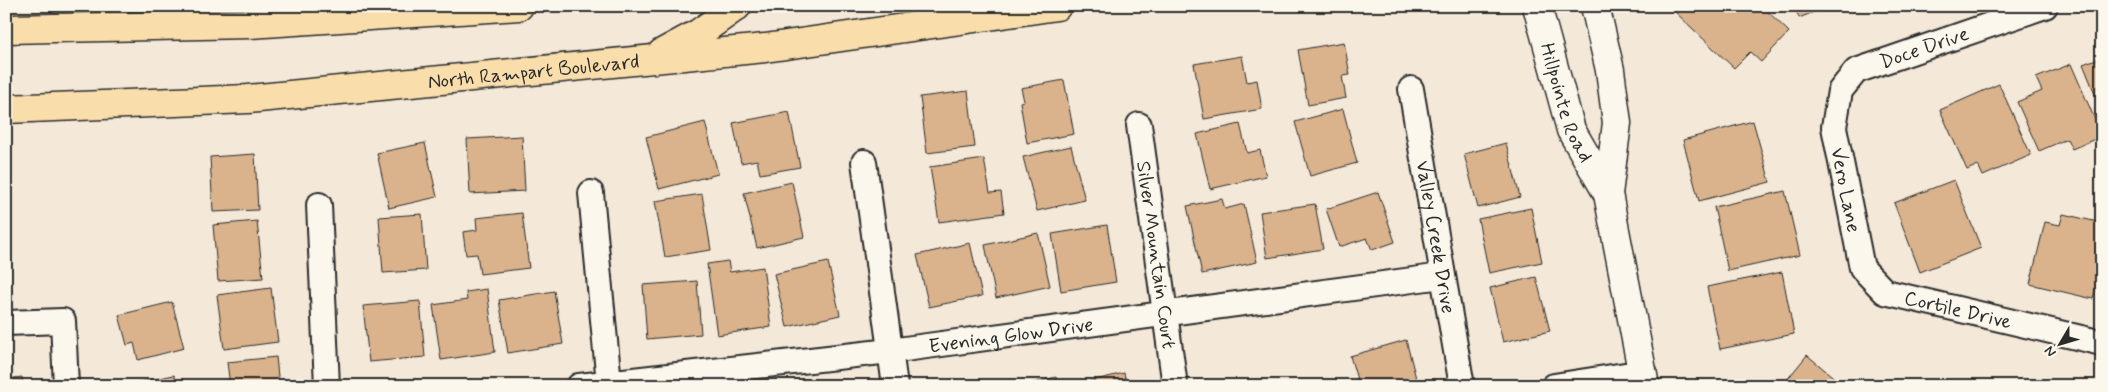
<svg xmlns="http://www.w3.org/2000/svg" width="2108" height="392" font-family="Mynerve,sans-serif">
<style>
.building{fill:#dab38c;stroke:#2b2b2b}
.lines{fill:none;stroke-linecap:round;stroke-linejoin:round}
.minor-casing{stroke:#2b2b2b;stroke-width:28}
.tertiary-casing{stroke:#2b2b2b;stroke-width:31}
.primary-casing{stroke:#2b2b2b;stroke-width:31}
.minor{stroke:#fbf7ec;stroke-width:24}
.tertiary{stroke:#fbf7ec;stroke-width:28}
.primary{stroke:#f9deab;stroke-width:28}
.labels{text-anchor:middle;stroke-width:4;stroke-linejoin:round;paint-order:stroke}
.street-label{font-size:20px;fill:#2b2b2b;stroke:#fbf7ec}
</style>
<rect width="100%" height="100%" fill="#f4e9d9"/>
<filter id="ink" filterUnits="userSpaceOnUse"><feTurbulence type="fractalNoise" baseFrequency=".02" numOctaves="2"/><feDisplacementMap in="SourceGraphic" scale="10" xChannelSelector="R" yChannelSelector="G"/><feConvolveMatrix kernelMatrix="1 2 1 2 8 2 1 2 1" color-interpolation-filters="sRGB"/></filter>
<g filter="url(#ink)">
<g class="building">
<path d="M1677,6H1762L1789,32L1761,62L1750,52L1734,68L1673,10Z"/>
<path d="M1794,6H1829L1799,18Z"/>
<path d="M1344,42L1350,75L1342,76L1346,98L1308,105L1298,50Z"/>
<path d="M1242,56L1247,82L1257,80L1262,109L1204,119L1194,64Z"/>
<path d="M2102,57V111L2083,64Z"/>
<path d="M2071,64L2102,136L2072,149L2067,139L2039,151L2017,102L2042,91L2036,78Z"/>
<path d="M1064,80L1074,134L1027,143L1020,102L1024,101L1021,88Z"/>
<path d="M1999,84L2031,155L1983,176L1978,165L1967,170L1940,110Z"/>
<path d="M968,91L975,147L927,153L920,97Z"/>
<path d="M1343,109L1357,163L1310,176L1295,122Z"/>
<path d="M789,112L800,167L760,174L757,160L741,163L733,123Z"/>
<path d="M1753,121L1770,182L1699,201L1683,140Z"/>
<path d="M705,122L718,174L659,189L646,137Z"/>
<path d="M1240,124L1247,153L1260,150L1266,176L1210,189L1197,134Z"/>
<path d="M522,136L525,191L470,194L467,139Z"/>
<path d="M425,143L437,197L389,208L377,153Z"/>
<path d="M1506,143L1520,197L1478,208L1464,154Z"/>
<path d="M1071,146L1085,200L1037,211L1023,157Z"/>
<path d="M255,154L258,210L213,212L210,157Z"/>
<path d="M984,159L990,193L1001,192L1004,213L939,222L930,167Z"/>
<path d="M1954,180L1981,248L1920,272L1894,203Z"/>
<path d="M792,182L804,237L757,248L744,193Z"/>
<path d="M1785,191L1800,255L1728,271L1714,207Z"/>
<path d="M1378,192L1395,242L1372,250L1367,238L1339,247L1326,209Z"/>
<path d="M702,194L711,250L665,257L655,201Z"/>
<path d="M1222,199L1225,209L1244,204L1257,262L1202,274L1187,206Z"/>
<path d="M1315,204L1323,249L1267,258L1260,212Z"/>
<path d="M1531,208L1542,262L1489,273L1478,219Z"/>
<path d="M522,213L529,268L480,274L477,254L466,255L463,232L477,230L476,218Z"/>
<path d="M422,214L426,270L383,273L379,217Z"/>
<path d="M2063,214L2102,223V262L2093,299L2030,284L2045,222L2060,225Z"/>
<path d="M257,221L263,278L218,281L213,225Z"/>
<path d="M1107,225L1116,282L1061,291L1052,234Z"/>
<path d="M1038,233L1050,286L996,298L985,245Z"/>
<path d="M970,243L982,296L929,307L917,255Z"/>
<path d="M728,261L730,272L763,267L771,327L717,335L707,264Z"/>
<path d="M828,262L840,315L787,327L774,274Z"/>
<path d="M1782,272L1794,334L1720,349L1707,287Z"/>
<path d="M1536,277L1550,331L1503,342L1490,288Z"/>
<path d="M697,281L701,334L647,339L643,285Z"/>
<path d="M271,288L278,342L224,349L217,295Z"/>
<path d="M487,289L495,352L441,360L433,305L467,300L466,292Z"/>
<path d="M554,291L563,344L508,353L499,300Z"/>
<path d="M420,301L425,357L369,362L363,306Z"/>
<path d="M172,302L184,348L138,360L134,343L127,345L119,315Z"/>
<path d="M1406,340L1418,386H1359L1350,356Z"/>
<path d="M1807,355L1844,386H1782Z"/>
<path d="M276,357L279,386H230L227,362Z"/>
<path d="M1124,373L1127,386H1071Z"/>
<path d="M174,375L177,386H126L125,385Z"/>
<path d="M22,377L23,386H6V379Z"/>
<path d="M1056,377L1058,386H1022Z"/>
</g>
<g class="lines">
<g class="minor-casing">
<g id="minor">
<path id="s1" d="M2045,6L1856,71L1840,91L1834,127L1862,268L1885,292L2102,343"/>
<path id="s2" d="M1411,89L1462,386"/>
<path id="s3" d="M1139,125L1175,386"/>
<path d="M864,162L895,386"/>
<path d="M591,193L609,383"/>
<path d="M319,205L327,386"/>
<path d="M6,323L63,321L66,386"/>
<path id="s4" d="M579,386L890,351L1442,276"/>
<path d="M1554,386L1644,372"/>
</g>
</g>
<g class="tertiary-casing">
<g id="tertiary">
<path id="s5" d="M1537,6L1571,130L1608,194"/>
<path d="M1595,6L1610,70L1617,123L1608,194L1645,386"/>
</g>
</g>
<g class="primary-casing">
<g id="primary">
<path d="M6,29L250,24L519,6"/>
<path d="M662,53L699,33L737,6"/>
<path id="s6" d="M6,109L248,99L765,48L1057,6"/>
</g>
</g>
<use href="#minor" class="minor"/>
<use href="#tertiary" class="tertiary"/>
<use href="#primary" class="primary"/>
</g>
</g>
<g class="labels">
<g class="street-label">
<text transform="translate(1924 47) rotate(-19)" y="7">Doce Drive</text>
<text dy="7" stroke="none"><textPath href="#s6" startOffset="529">North Rampart Boulevard</textPath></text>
<text dy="7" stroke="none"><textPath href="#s5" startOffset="101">Hillpointe Road</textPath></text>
<text dy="7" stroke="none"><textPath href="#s1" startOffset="326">Vero Lane</textPath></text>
<text dy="7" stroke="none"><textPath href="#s2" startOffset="150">Valley Creek Drive</textPath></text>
<text dy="7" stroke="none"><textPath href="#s3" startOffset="131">Silver Mountain Court</textPath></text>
<text dy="7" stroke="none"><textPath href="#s1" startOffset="514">Cortile Drive</textPath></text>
<text dy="7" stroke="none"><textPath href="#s4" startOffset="435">Evening Glow Drive</textPath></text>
</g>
</g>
<rect width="2108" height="392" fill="none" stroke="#fbf7ec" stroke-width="25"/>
<rect x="12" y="12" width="2083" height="367" fill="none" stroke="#2b2b2b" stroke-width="2" filter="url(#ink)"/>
<g transform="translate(2060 344) rotate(232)" stroke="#fbf7ec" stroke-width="4" paint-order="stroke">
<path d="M0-4L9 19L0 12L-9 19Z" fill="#2b2b2b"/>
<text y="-8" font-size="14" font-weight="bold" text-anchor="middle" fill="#2b2b2b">N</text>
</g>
</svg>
